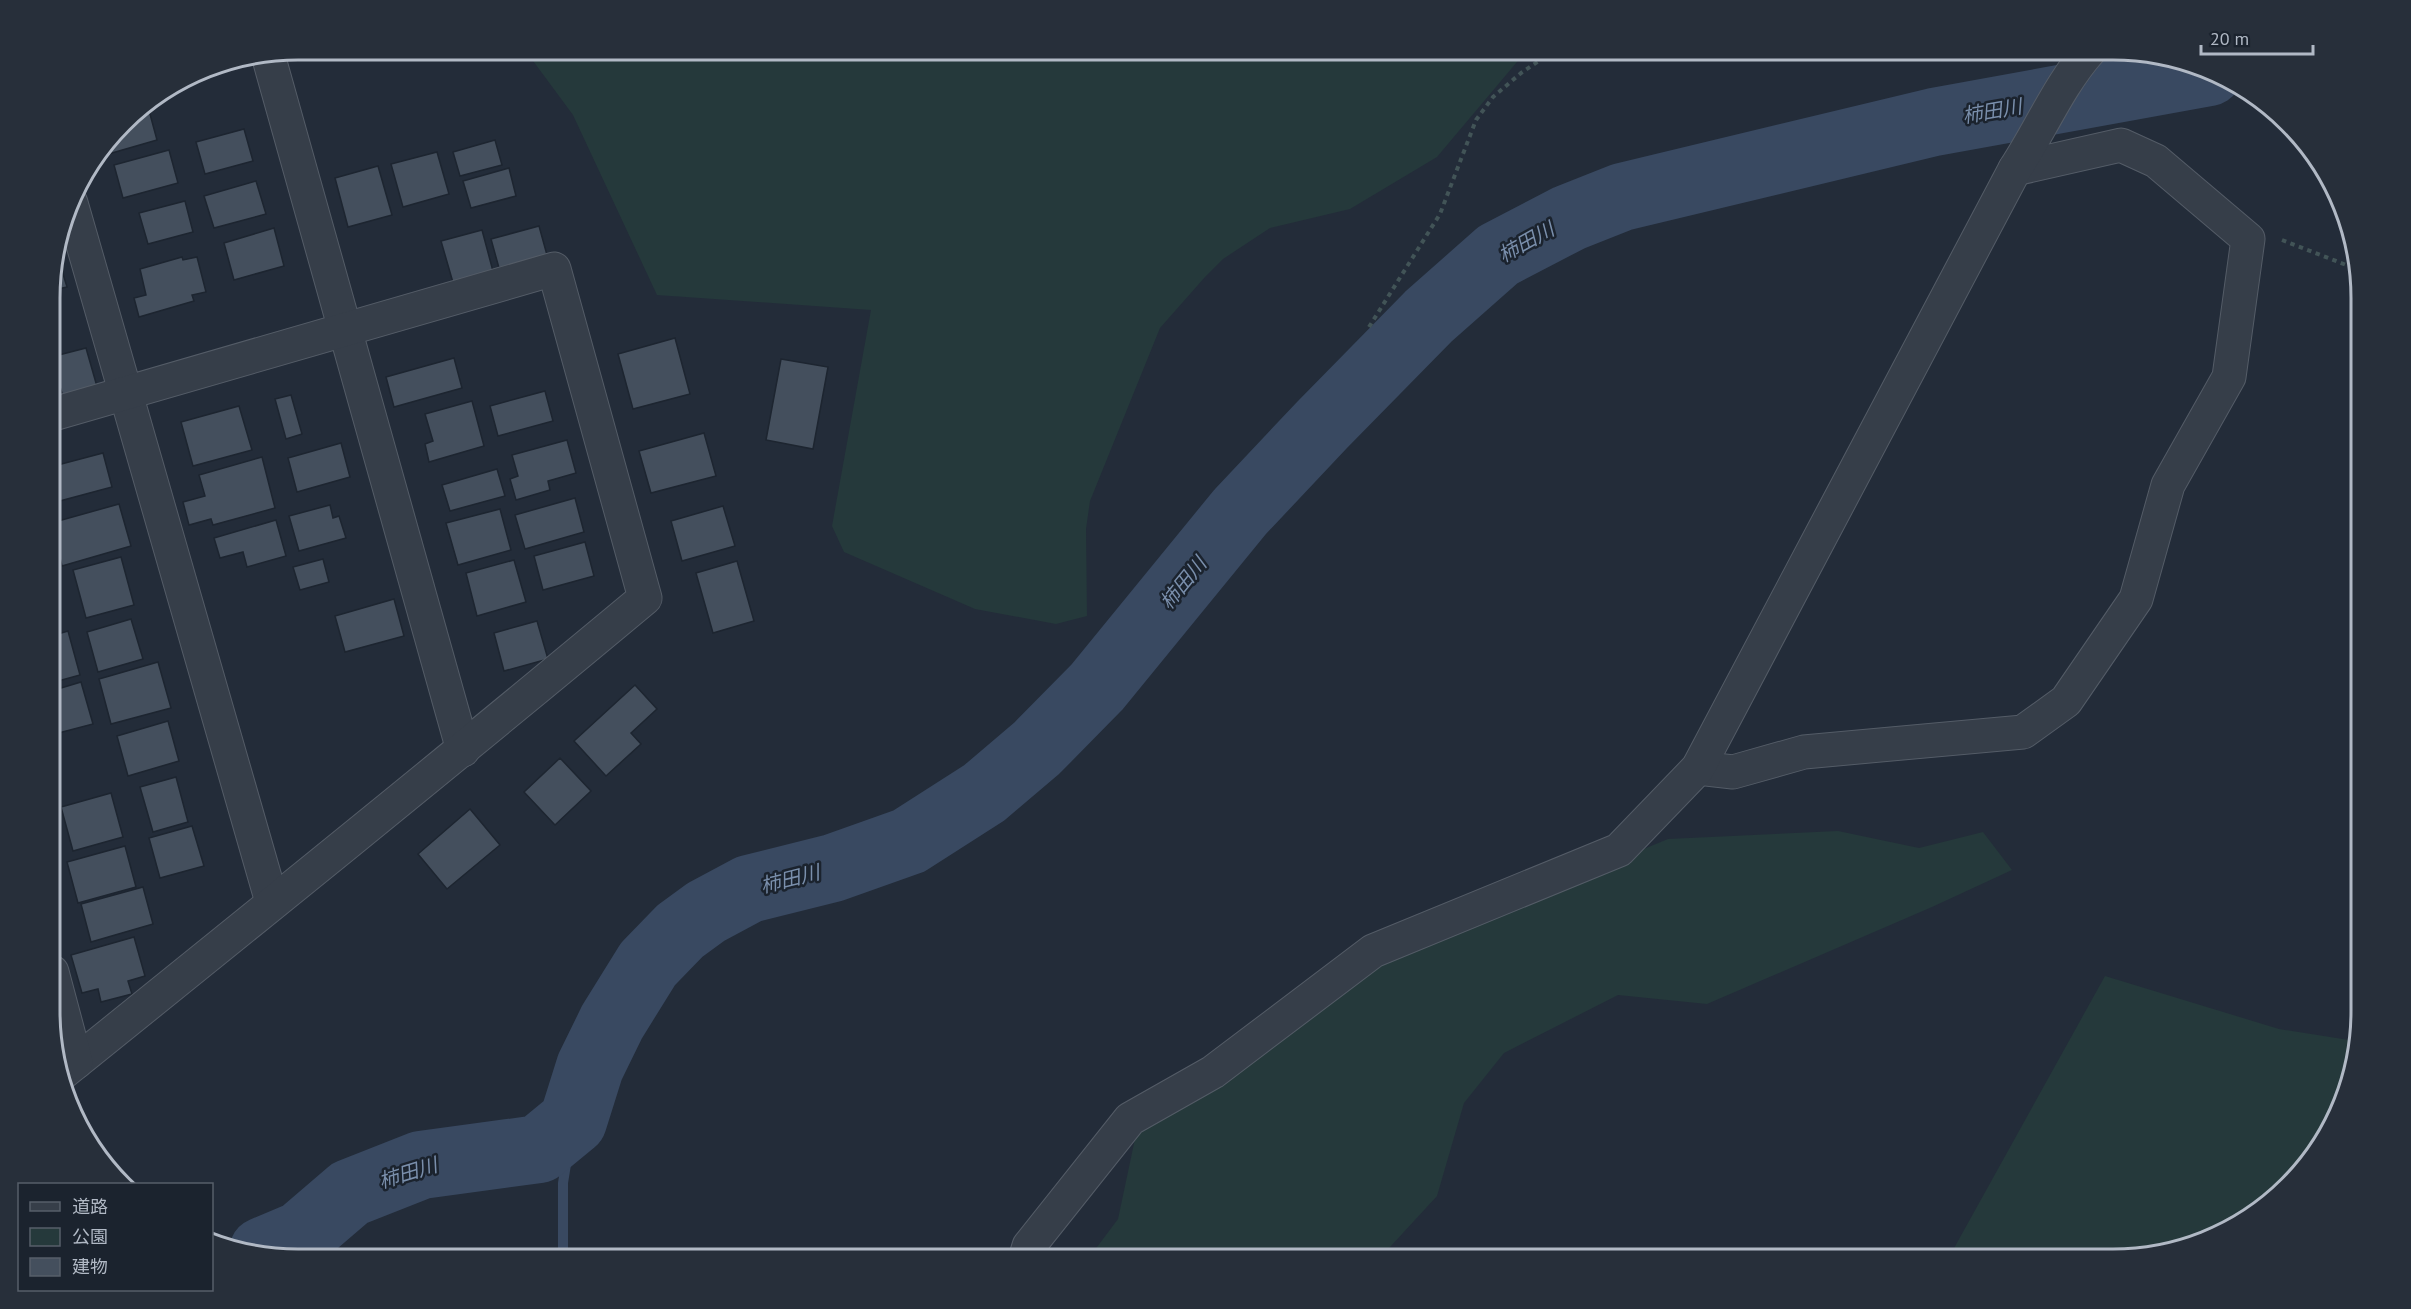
<svg xmlns="http://www.w3.org/2000/svg" width="2411" height="1309" font-family="'PT Sans','Noto Sans JP',sans-serif">
<style>
.green{fill:#25393b}
.lines{fill:none;stroke-linecap:round;stroke-linejoin:round}
.stream{stroke:#394961;stroke-width:10}
.river{stroke:#394961;stroke-width:68}
.building{fill:#444f5d;stroke:#1d2530;stroke-width:1.5}
.minor-casing{stroke:#545c67;stroke-width:35}
.path{stroke:#425457;stroke-width:4;stroke-dasharray:4.5 4.5;stroke-linecap:butt}
.minor{stroke:#363e49;stroke-width:33}
.labels{text-anchor:middle;stroke-width:5;stroke-linejoin:round;paint-order:stroke}
.water-label{font-size:20px;font-style:italic;fill:#7a8fac;stroke:#1b232e}
.rim{fill:none;stroke:#b1b9c5;stroke-width:3}
</style>
<rect width="100%" height="100%" fill="#232c39"/>
<g class="green">
<path d="M525,50H1527L1437,157L1350,209L1270,228L1223,259L1205,277L1160,328L1090,501L1086,529L1087,616L1056,624L975,609L844,552L832,526L871,310L657,295L573,115Z"/>
<path d="M1838,831L1919,848L1983,832L2012,870L1932,907L1707,1004L1618,995L1504,1053L1464,1103L1437,1196L1379,1259H1088L1118,1219L1136,1134L1407,947L1668,839Z"/>
<path d="M2105,976L2279,1029L2355,1041L2336,1121L2300,1175L2251,1218L2193,1246L2129,1259H1948Z"/>
</g>
<g class="lines">
<path class="stream" d="M563,1259V1183L573,1121"/>
<path class="river" d="M263,1251L301,1235L350,1193L421,1165L539,1149L573,1121L590,1067L612,1022L648,964L680,931L706,912L749,889L833,868L909,841L984,793L1037,748L1097,687L1240,512L1322,425L1429,316L1498,255L1569,218L1622,197L1934,122L2209,72"/>
</g>
<g class="building">
<path d="M147,103L157,140L105,155L104,151L134,111Z"/>
<path d="M244,129L253,161L205,174L196,142Z"/>
<path d="M495,140L502,165L460,176L453,152Z"/>
<path d="M169,150L178,183L123,198L114,165Z"/>
<path d="M437,152L449,194L403,207L391,164Z"/>
<path d="M378,166L392,215L348,227L335,178Z"/>
<path d="M509,168L516,196L471,208L463,181Z"/>
<path d="M256,181L266,214L214,228L204,196Z"/>
<path d="M185,201L193,232L148,244L139,213Z"/>
<path d="M539,226L547,255L499,268L491,239Z"/>
<path d="M274,228L284,266L234,280L224,243Z"/>
<path d="M482,230L494,275L454,286L441,241Z"/>
<path d="M182,257L183,260L197,257L206,292L192,295L194,301L139,317L134,298L146,295L140,269Z"/>
<path d="M60,264L67,287L50,291L54,265Z"/>
<path d="M675,338L690,394L633,409L618,354Z"/>
<path d="M86,348L98,390L64,400L51,357Z"/>
<path d="M454,358L462,388L394,407L386,377Z"/>
<path d="M781,359L828,367L813,449L766,440Z"/>
<path d="M545,391L553,421L498,436L490,406Z"/>
<path d="M291,395L302,434L286,439L275,399Z"/>
<path d="M472,401L484,446L429,462L425,444L433,441L425,414Z"/>
<path d="M239,406L252,450L193,466L181,422Z"/>
<path d="M704,433L716,476L651,493L639,451Z"/>
<path d="M567,440L576,473L548,481L550,490L516,500L510,479L518,476L512,455Z"/>
<path d="M341,443L350,477L297,492L288,458Z"/>
<path d="M103,453L112,487L56,502L50,484V467Z"/>
<path d="M262,457L275,508L213,525L211,519L189,525L183,502L205,496L199,475Z"/>
<path d="M497,469L505,496L450,511L442,485Z"/>
<path d="M575,498L584,532L525,549L515,515Z"/>
<path d="M119,504L131,546L62,566L51,523Z"/>
<path d="M330,505L333,518L339,516L346,538L299,551L289,516Z"/>
<path d="M723,506L735,546L682,561L671,521Z"/>
<path d="M500,509L511,550L458,565L446,523Z"/>
<path d="M276,520L286,556L247,567L243,552L220,558L214,538Z"/>
<path d="M585,542L594,576L543,590L534,556Z"/>
<path d="M121,557L134,605L86,618L73,570Z"/>
<path d="M323,559L329,582L300,590L293,567Z"/>
<path d="M514,560L526,602L477,616L466,573Z"/>
<path d="M737,561L754,621L713,633L696,573Z"/>
<path d="M394,599L404,636L345,652L335,616Z"/>
<path d="M131,619L143,659L98,672L87,632Z"/>
<path d="M537,621L548,659L504,671L494,633Z"/>
<path d="M68,631L80,675L51,683V636Z"/>
<path d="M158,662L171,708L111,724L99,679Z"/>
<path d="M81,682L93,724L51,735V691Z"/>
<path d="M635,685L657,709L631,733L641,744L606,776L574,741Z"/>
<path d="M168,721L179,761L128,776L117,736Z"/>
<path d="M560,758L591,791L555,825L524,792Z"/>
<path d="M176,777L188,822L153,832L140,787Z"/>
<path d="M111,793L123,837L73,851L61,807Z"/>
<path d="M470,809L500,845L447,889L418,854Z"/>
<path d="M192,826L204,866L160,878L149,838Z"/>
<path d="M125,846L136,887L78,903L67,862Z"/>
<path d="M143,887L153,924L91,942L81,904Z"/>
<path d="M134,937L145,976L128,981L132,994L101,1002L98,989L82,993L71,955Z"/>
</g>
<g class="lines">
<g class="minor-casing">
<g id="minor">
<path d="M268,55L463,750"/>
<path d="M71,203L272,902"/>
<path d="M50,415L554,269L645,598C452,759 256,917 60,1075"/>
<path d="M1698,768L1733,772L1804,752L2023,732L2066,701L2136,599L2168,485L2229,377L2248,239L2156,161L2121,145L2015,169"/>
<path d="M52,972L76,1062"/>
<path d="M1025,1259L1029,1246L1130,1119L1213,1072L1373,951L1619,850L1698,768L2015,169C2041,129 2059,85 2090,50"/>
</g>
</g>
<g class="path">
<path d="M2282,240L2359,270"/>
<path d="M1369,327L1440,214L1476,120L1493,97L1521,73L1555,50"/>
</g>
<use href="#minor" class="minor"/>
</g>
<g class="labels">
<g class="water-label">
<text transform="translate(1992 111) rotate(-10)" y="7">柿田川</text>
<text transform="translate(1526 242) rotate(-29)" y="7">柿田川</text>
<text transform="translate(1183 583) rotate(-51)" y="7">柿田川</text>
<text transform="translate(790 879) rotate(-14)" y="7">柿田川</text>
<text transform="translate(408 1173) rotate(-17)" y="7">柿田川</text>
</g>
</g>
<path d="M0 0H2411V1309H0ZM298 60H2113A238 238 0 0 1 2351 298V1011A238 238 0 0 1 2113 1249H298A238 238 0 0 1 60 1011V298A238 238 0 0 1 298 60Z" fill="#272f3a" fill-rule="evenodd"/>
<path class="rim" d="M298 60H2113A238 238 0 0 1 2351 298V1011A238 238 0 0 1 2113 1249H298A238 238 0 0 1 60 1011V298A238 238 0 0 1 298 60Z"/>
<rect x="18" y="1183" width="195" height="108" fill="#1b232e" stroke="#575f6a" stroke-width="1.5"/>
<rect x="30" y="1202" width="30" height="9" fill="#363e49" stroke="#575f6a" stroke-width="1.5"/>
<text x="72" y="1213" font-size="18" fill="#b1b9c5">道路</text>
<rect x="30" y="1228" width="30" height="18" fill="#25393b" stroke="#575f6a" stroke-width="1.5"/>
<text x="72" y="1243" font-size="18" fill="#b1b9c5">公園</text>
<rect x="30" y="1258" width="30" height="18" fill="#444f5d" stroke="#575f6a" stroke-width="1.5"/>
<text x="72" y="1273" font-size="18" fill="#b1b9c5">建物</text>
<path d="M2201 45v9h112v-9" fill="none" stroke="#b1b9c5" stroke-width="3"/>
<text x="2210" y="45" font-size="18" fill="#b1b9c5" stroke="#1b232e" stroke-width="4.5" paint-order="stroke">20 m</text>
</svg>
